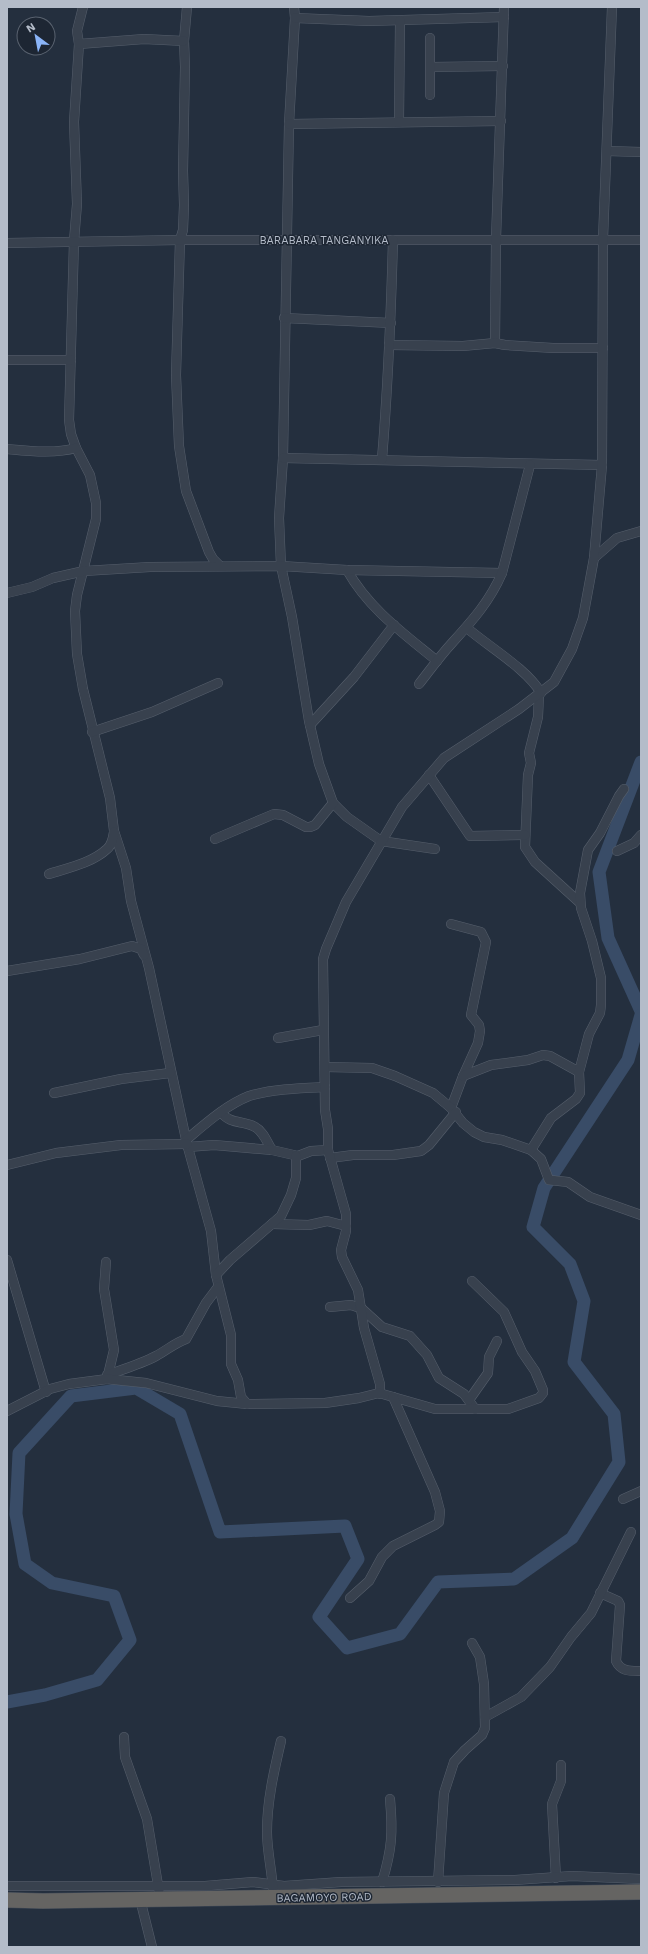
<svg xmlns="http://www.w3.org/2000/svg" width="648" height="1954" font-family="'Work Sans',sans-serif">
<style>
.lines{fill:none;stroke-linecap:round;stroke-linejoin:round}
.river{stroke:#394c67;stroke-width:13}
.minor-casing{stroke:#565f6c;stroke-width:10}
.trunk-casing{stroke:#434c59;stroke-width:16}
.minor{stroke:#38414e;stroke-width:9}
.trunk{stroke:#656462;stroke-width:15}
.labels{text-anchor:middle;stroke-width:3;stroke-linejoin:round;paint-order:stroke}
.street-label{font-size:11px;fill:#b4bcc9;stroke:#1d2633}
</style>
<rect width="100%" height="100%" fill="#242f3e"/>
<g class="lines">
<g class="river">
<path d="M641,762L599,872L608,938L641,1011"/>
<path d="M7,1702L45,1695L97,1680L130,1640L114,1596L52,1583L25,1564L16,1514L19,1453L71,1396L136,1388L180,1414L220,1532L345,1526L358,1559L319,1617L347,1648L400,1634L438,1582L514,1579L572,1538L619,1462L614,1414L574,1362L584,1301L570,1264L533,1227L544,1188L628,1060L641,1015"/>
</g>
<g class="minor-casing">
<g id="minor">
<path d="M83,7L77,31L79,44L74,122L77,204L74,241L69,420L71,434L76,448L90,475L96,503V519L77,595L75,611L77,654L83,689L110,798L114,831L126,868L131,901L149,968L187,1144L211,1231L216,1275L231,1335V1364L238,1380L241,1397L247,1404"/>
<path d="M187,7L184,41L185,67L183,171L184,205L183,230L180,240L176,375L179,446L186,491L209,552L213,559L220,566"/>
<path d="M294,7L295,18L289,124L283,458L279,518L281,566L292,617L309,721L319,764L333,803L347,817L381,841L435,849"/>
<path d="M295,18L369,21L504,17"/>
<path d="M79,44L144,39L184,41"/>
<path d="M431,67L503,66"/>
<path d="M430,95V38"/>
<path d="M399,122L400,21"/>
<path d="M289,124L501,121"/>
<path d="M607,151L641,152"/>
<path d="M7,243L180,240H641"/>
<path d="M284,318L391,323"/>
<path d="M495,343L496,239L504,7"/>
<path d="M389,345L463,346L495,343L505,345L553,348H603"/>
<path d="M7,360H71"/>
<path d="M7,449C29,451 54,454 76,448"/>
<path d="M283,458L602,465"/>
<path d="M382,459C388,386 391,313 393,240"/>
<path d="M594,558L617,538L641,531"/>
<path d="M347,570C369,609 403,633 437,661"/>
<path d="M7,593L32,587L53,578L84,571L150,567L281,566L347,570L502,573"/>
<path d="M467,628C489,647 527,669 541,693"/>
<path d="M419,684C430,670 440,656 452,643C472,621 490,601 502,573L530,465"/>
<path d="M539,695L538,717L529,753L531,763L528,775L525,847L535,862L579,902"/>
<path d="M310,725L354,677L394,625"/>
<path d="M92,732L152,712L218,683"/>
<path d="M429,775L470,836L525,835"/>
<path d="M215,839L274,814L283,815L306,827H310L315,825L333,803"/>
<path d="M617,851L634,843L641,835"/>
<path d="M49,874C68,868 92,863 107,849C112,845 113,838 114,832"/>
<path d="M451,924L481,932L486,942L471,1015L479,1025L480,1031L478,1043L463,1076L451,1108"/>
<path d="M7,971L80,959L132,946L141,949L144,955"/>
<path d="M278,1038L323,1030"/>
<path d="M325,1067L372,1068L395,1076L433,1093L451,1108L463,1123L474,1132L484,1137L502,1140L531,1150L541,1159L549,1180L568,1182L590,1197L641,1215"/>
<path d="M463,1076L491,1065L528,1060L543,1055L550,1056L579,1072"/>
<path d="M54,1093L121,1079L170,1073"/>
<path d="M221,1112C230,1125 243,1120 255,1127C263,1131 267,1142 272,1150"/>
<path d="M186,1140C205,1124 226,1105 249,1096C271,1089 302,1088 325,1087"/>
<path d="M188,1147L214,1145L272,1150L298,1156L311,1151L328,1150"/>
<path d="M531,1150L551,1118L576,1099L580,1093L579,1072L589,1034L600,1013L601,1005V978L592,941L581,908L580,893L588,850L600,833L619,796L624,789"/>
<path d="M330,1158L353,1155H393L421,1151L429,1145L456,1112"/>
<path d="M7,1165L56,1153L121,1145L187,1144"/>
<path d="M272,1224L309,1225L327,1221L346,1226"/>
<path d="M7,1260L46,1392"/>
<path d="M106,1262L104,1289L114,1350L107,1379"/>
<path d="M216,1275L230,1260L281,1216L291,1195L296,1178V1156"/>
<path d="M330,1307L351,1305L360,1308"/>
<path d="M360,1307L382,1327L410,1336L427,1355L439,1378L464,1394L475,1409"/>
<path d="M107,1375C124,1369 141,1364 156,1356C167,1350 175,1343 186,1339L206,1303L218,1287"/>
<path d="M380,1394V1384L364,1328L358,1290L342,1257L341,1250L346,1231V1214L328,1150V1129L325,1110L323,959L326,949L346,902L402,807L444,758L519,709L554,682L572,649L583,618L594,558L602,465L603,239L612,7"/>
<path d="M469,1400L488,1373L489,1357L497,1341"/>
<path d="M7,1411L50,1389L69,1384L107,1379L146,1383L217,1401L247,1404L325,1403L359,1398L379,1393L435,1409H508L539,1398L543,1393V1390L535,1371L522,1352L504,1312L472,1281"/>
<path d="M623,1499L641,1491"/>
<path d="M600,1593L618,1601L620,1605L616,1661C621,1672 631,1671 641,1671"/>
<path d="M350,1598L369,1581L382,1557L393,1546L435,1525L439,1522L440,1511L435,1492L393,1397"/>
<path d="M485,1717L521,1697L550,1667L571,1637L591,1613L631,1532"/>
<path d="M124,1737L125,1757L147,1819L159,1891"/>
<path d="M556,1878L552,1804L561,1781V1765"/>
<path d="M382,1882C392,1850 393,1832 390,1799"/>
<path d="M438,1882L444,1793L454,1762L465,1750L482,1735L485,1728L484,1684L480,1657L472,1643"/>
<path d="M7,1886H205L253,1882L284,1886L341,1882L515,1880L572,1876L641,1879"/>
<path d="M273,1890C272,1871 267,1851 267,1832C267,1801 274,1771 281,1741"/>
<path d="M140,1899L152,1947"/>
</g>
</g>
<g class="trunk-casing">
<path id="trunk" d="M7,1900L43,1901L641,1892"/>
</g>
<use href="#minor" class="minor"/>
<use href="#trunk" class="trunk"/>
</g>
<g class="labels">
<g class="street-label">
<text x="324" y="244">BARABARA TANGANYIKA</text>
<text transform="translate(324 1897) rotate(-1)" y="4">BAGAMOYO ROAD</text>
</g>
</g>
<rect width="648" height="1954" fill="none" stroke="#b4bcc9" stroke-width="16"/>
<g transform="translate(36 36) rotate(328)"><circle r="19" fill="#1d2633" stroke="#59626f"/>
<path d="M0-3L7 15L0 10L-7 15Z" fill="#8ab4f8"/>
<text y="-6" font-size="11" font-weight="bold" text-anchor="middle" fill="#b4bcc9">N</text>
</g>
</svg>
